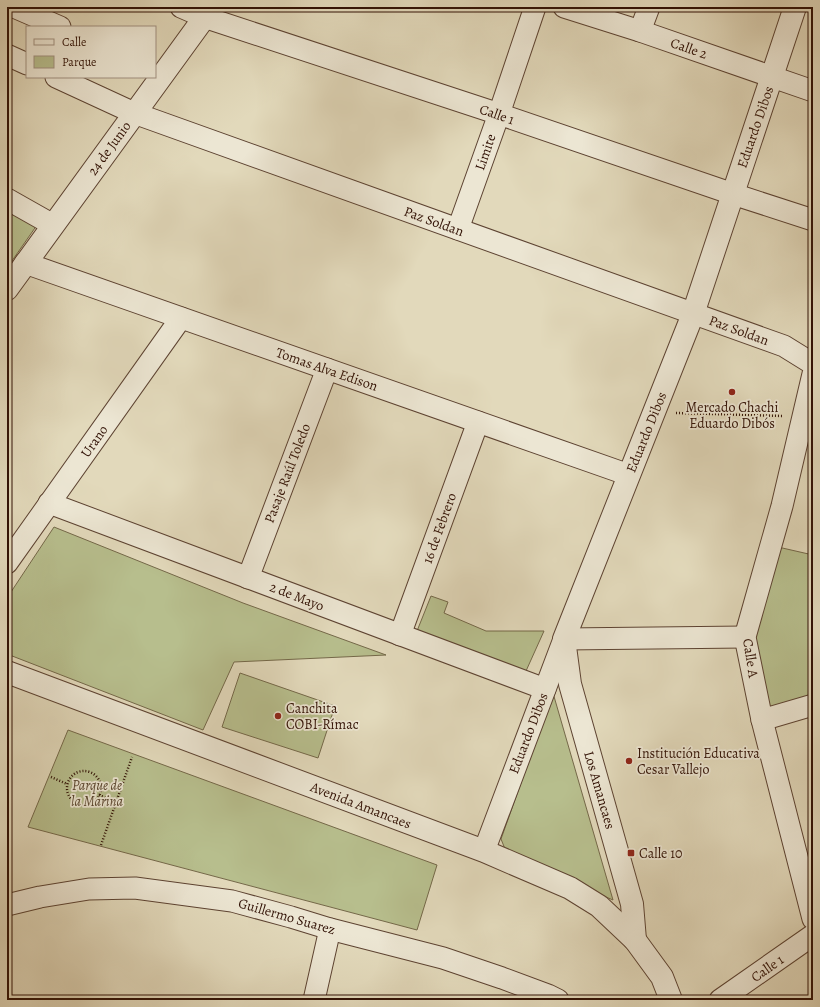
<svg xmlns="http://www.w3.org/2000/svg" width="820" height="1007" font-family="Alegreya,serif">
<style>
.green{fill:#b7be8d;stroke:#746849}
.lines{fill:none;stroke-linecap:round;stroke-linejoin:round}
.minor-casing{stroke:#5d4332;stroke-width:23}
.tertiary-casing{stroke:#5d4332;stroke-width:24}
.path{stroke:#311105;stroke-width:2.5;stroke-dasharray:1 2;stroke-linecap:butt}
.minor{stroke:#ece6d3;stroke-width:21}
.tertiary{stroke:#ece6d3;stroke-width:22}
.poi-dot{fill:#8f2418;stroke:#ece6d3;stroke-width:1.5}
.labels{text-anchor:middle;stroke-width:3.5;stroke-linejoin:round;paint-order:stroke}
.street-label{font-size:14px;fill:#311105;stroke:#ece6d3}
.poi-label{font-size:14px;fill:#311105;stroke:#ece6d3;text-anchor:start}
.park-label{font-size:14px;font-style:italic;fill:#59452e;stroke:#ece6d3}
</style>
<rect width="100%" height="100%" fill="#e2d9bb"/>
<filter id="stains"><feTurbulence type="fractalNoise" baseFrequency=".005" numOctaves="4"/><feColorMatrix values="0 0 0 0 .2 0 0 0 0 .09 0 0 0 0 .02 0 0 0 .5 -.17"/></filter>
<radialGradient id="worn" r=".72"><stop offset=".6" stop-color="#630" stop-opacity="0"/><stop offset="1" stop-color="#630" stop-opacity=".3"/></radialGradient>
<g class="green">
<path d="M7,208L37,225L7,268Z"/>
<path d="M54,527L243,603L386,655L234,662L203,730L7,654V598Z"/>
<path d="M778,547L813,555V699L766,711L750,637Z"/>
<path d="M431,596L448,602L444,613L486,631H544L526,671L417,631Z"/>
<path d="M240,673L335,706L318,758L222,727Z"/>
<path d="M553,693L613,900L507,854L501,839Z"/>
<path d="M68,730L437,865L417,930L28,827Z"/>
</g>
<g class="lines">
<g class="minor-casing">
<g id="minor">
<path d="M14,7L60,27"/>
<path d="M181,7L204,17L499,114L733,194L813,220"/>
<path d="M564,7L640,31L813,91"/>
<path d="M640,31L649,7"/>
<path d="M7,55L27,64"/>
<path d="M56,77L134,113L784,346L813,364"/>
<path d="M7,199L53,225"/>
<path d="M458,229L499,114L535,7"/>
<path d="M25,263L629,475"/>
<path d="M813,374L782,506L745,637L762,720L813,919"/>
<path d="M49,503L545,689"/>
<path d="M7,563L181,318"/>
<path d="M248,578L327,369"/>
<path d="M400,635L478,422"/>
<path d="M762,720L813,705"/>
<path d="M484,851L564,639L745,637"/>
<path d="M7,905L40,897L89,889L135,888L232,901L291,917L330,929L443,958L502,978L548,995L558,1000"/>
<path d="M314,1000L330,929"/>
<path d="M720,1000L813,935"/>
</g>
</g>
<g class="tertiary-casing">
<g id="tertiary">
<path d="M7,289L212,7"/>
<path d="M7,672L484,851L570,888L599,906L635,940L662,977L671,1000"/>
<path d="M635,940L632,904L570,684L564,639L693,314L795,7"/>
</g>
</g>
<g class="path">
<path d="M676,413L783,416"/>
<circle cx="84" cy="788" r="17"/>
<path d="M51,777L67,784"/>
<path d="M99,795L116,802"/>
<path d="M101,845L132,757"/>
</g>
<use href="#minor" class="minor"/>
<use href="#tertiary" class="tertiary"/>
</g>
<g class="poi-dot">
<circle cx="732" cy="392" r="4"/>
<circle cx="278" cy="716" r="4"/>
<circle cx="629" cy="761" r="4"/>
<rect x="627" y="849" width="8" height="8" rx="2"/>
</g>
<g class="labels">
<g class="street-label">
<text transform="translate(689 48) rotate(19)" y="5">Calle 2</text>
<text transform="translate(497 114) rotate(19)" y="5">Calle 1</text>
<text transform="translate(755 127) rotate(-71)" y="5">Eduardo Dibos</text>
<text transform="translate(109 148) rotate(-54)" y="5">24 de Junio</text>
<text transform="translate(485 152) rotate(-71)" y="5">Limite</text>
<text transform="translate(434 221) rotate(20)" y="5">Paz Soldan</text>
<text transform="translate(739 330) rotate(20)" y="5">Paz Soldan</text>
<text transform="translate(327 369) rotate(19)" y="5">Tomas Alva Edison</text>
<text transform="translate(646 432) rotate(-68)" y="5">Eduardo Dibos</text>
<text transform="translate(94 441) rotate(-55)" y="5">Urano</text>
<text transform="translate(287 473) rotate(-69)" y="5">Pasaje Raúl Toledo</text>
<text transform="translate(439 528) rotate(-70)" y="5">16 de Febrero</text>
<text transform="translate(297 596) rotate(21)" y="5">2 de Mayo</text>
<text transform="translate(751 658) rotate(81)" y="5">Calle A</text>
<text transform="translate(528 733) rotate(-69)" y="5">Eduardo Dibos</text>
<text transform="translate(600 790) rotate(74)" y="5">Los Amancaes</text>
<text transform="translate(361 805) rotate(21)" y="5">Avenida Amancaes</text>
<text transform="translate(287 916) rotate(16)" y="5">Guillermo Suarez</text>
<text transform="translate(767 968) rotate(-35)" y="5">Calle 1</text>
</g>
<g class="poi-label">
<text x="732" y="412" text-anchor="middle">Mercado Chachi<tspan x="732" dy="16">Eduardo Dibós</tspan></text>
<text x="286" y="713">Canchita<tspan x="286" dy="16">COBI-Rímac</tspan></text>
<text x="637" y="758">Institución Educativa<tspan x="637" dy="16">Cesar Vallejo</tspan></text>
<text x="639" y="858">Calle 10</text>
</g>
<g class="park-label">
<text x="97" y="790">Parque de<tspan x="97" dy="16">la Marina</tspan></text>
</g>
</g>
<rect width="820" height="1007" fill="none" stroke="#e2d9bb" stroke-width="24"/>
<rect x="8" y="8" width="804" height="991" fill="none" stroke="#311105" stroke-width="2"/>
<rect x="12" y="12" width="796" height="983" fill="none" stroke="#311105"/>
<rect x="26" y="26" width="130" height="52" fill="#ece6d3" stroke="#a19181"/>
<rect x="34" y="39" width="20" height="6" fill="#ece6d3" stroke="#a19181"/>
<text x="62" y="46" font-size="12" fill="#311105">Calle</text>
<rect x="34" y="56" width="20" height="12" fill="#b7be8d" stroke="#a19181"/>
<text x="62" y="66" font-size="12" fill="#311105">Parque</text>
<rect width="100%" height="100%" filter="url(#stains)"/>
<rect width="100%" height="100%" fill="url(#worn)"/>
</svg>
